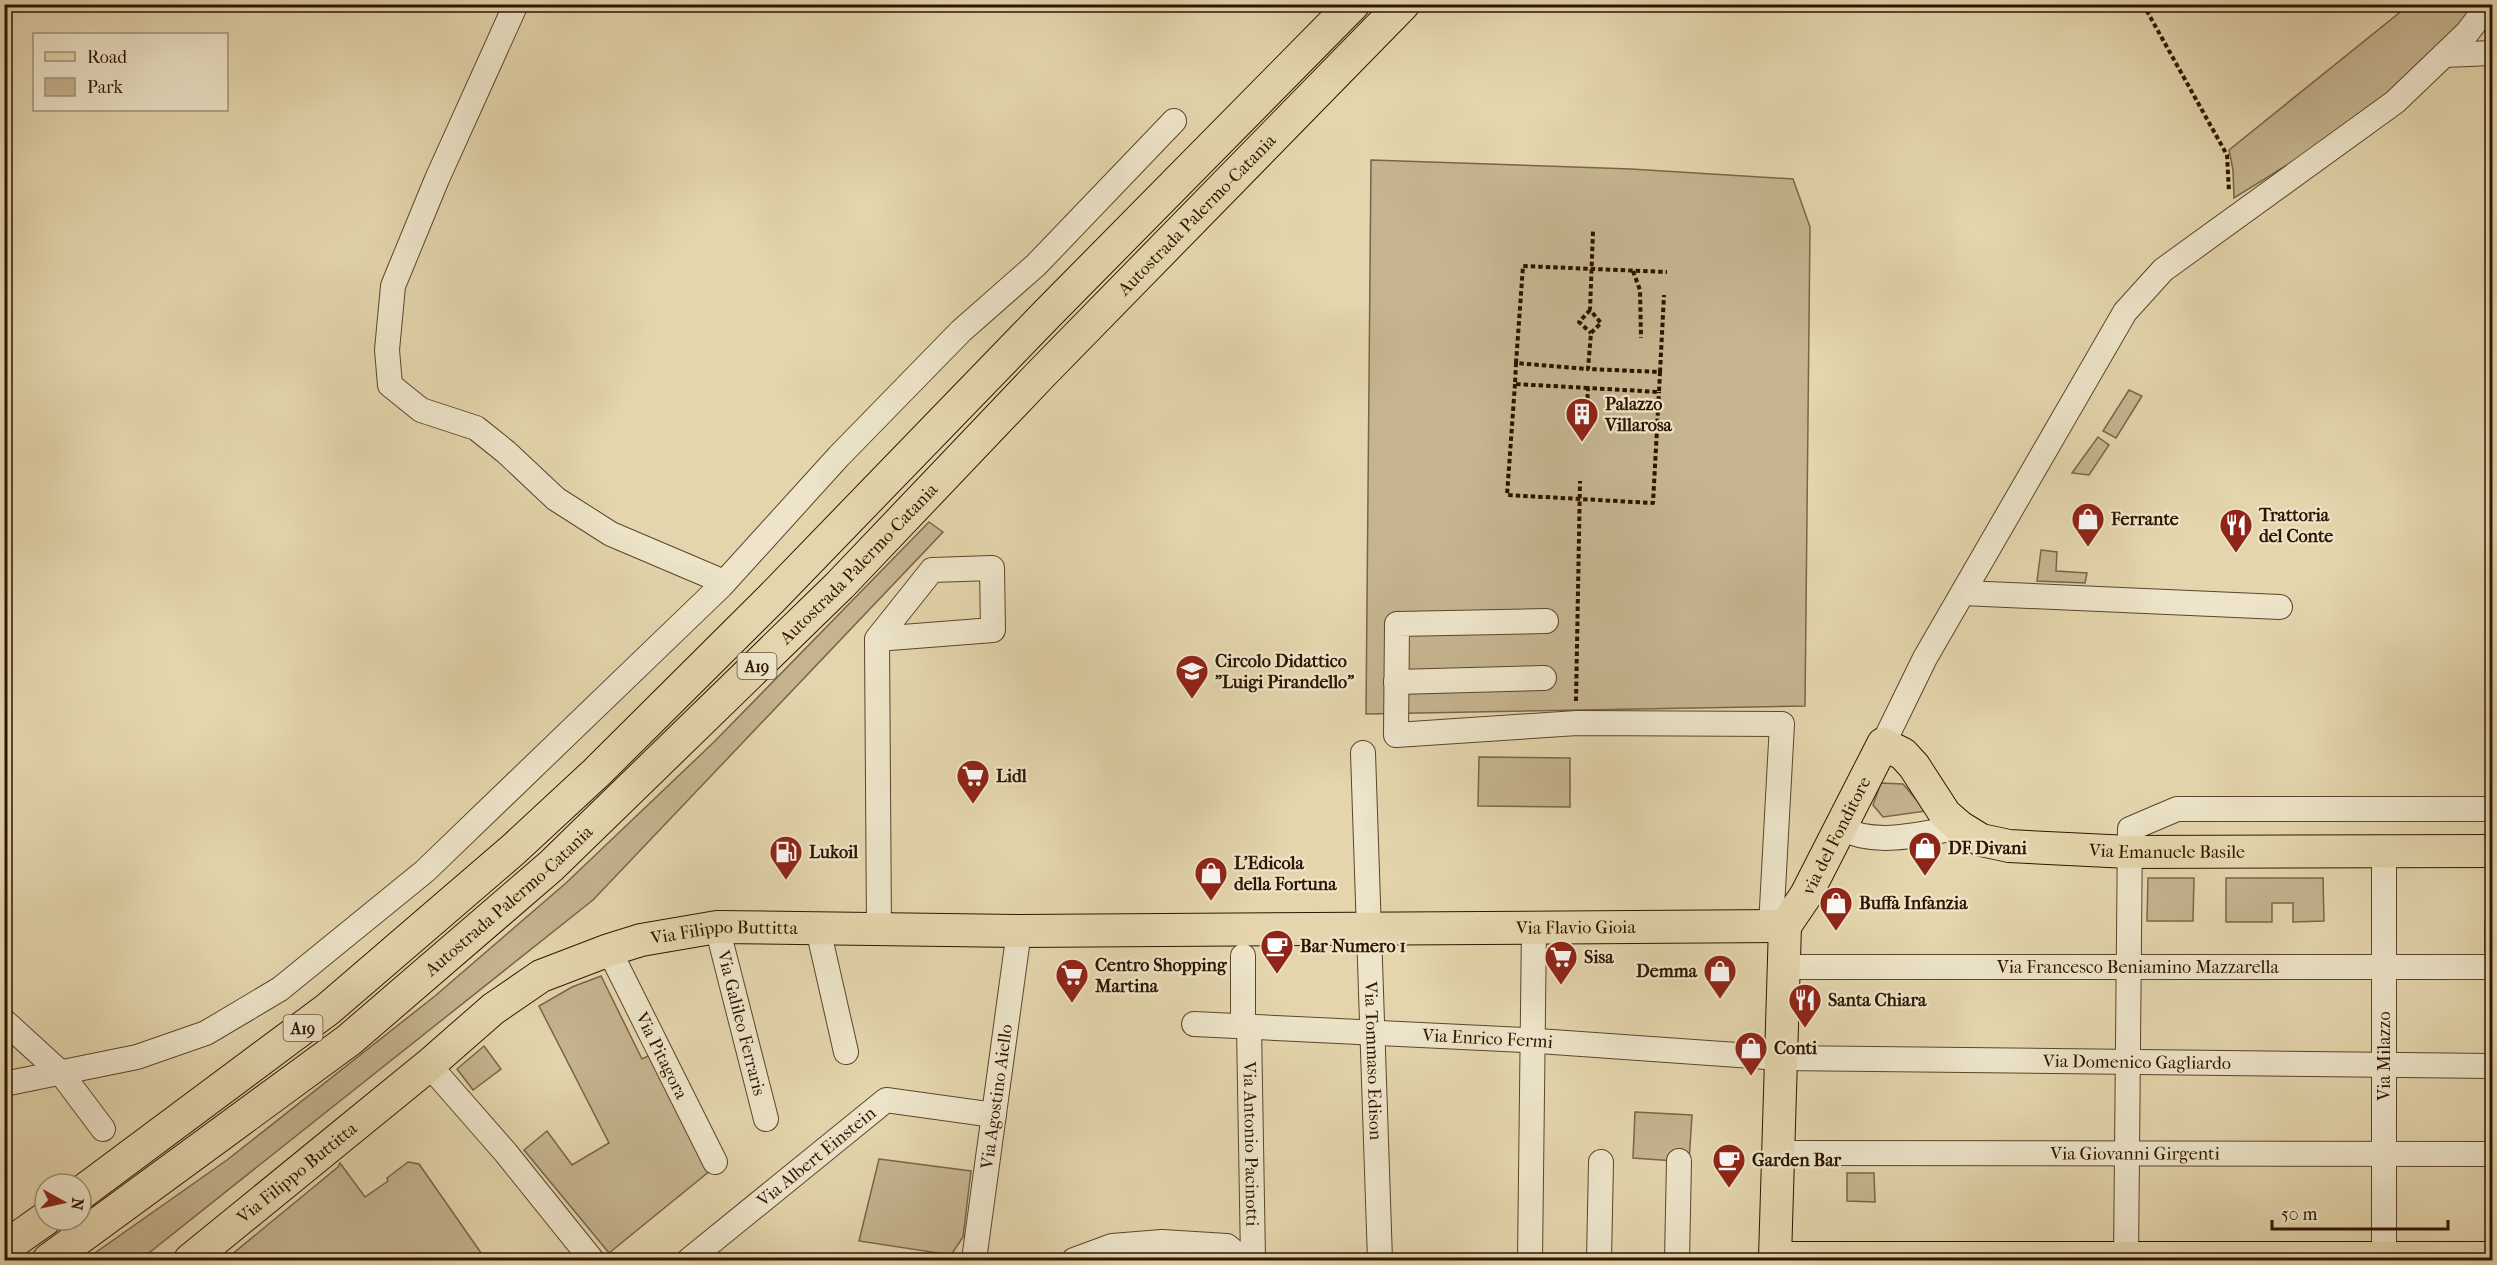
<svg xmlns="http://www.w3.org/2000/svg" width="2497" height="1265" font-family="'IM FELL French Canon',serif">
<style>
.green{fill:#c5b48f;stroke:#7a6448;stroke-width:1.5}
.lines{fill:none;stroke-linecap:round;stroke-linejoin:round}
.minor-casing{stroke:#5c452b;stroke-width:26}
.major-casing{stroke:#2f1500;stroke-width:34}
.highway-casing{stroke:#2f1500;stroke-width:35}
.path{stroke:#2f1500;stroke-width:4;stroke-dasharray:4.5 3;stroke-linecap:butt}
.minor{stroke:#ede4c9;stroke-width:24}
.major{stroke:#e4d5ac;stroke-width:32}
.highway{stroke:#e4d5ac;stroke-width:33}
.labels{text-anchor:middle;stroke-width:4.5;stroke-linejoin:round;paint-order:stroke}
.shield{fill:#ede4c9;stroke:#68533c;stroke-width:1.5}
.shield-label{font-size:16px;font-weight:bold;fill:#2f1500}
.street-label{font-size:18px;fill:#2f1500;stroke:#ede4c9}
.poi-label{font-size:18px;font-weight:bold;fill:#2f1500;stroke:#ede4c9;text-anchor:start}
</style>
<rect width="100%" height="100%" fill="#e4d5ac"/>
<filter id="stains"><feTurbulence type="fractalNoise" baseFrequency=".00333" numOctaves="4"/><feColorMatrix values="0 0 0 0 .2 0 0 0 0 .09 0 0 0 0 .02 0 0 0 .5 -.17"/></filter>
<radialGradient id="worn" r=".72"><stop offset=".6" stop-color="#630" stop-opacity="0"/><stop offset="1" stop-color="#630" stop-opacity=".3"/></radialGradient>
<g class="green">
<path d="M2409,5H2478L2461,29L2457,26L2450,38L2420,69L2300,157L2234,198L2233,170L2229,150Z"/>
<path d="M1371,160L1631,169L1793,179L1810,227L1805,706L1366,714Z"/>
<path d="M2129,390L2142,396L2116,438L2103,431Z"/>
<path d="M2098,437L2109,445L2089,475L2072,473Z"/>
<path d="M929,522L943,532L593,900L140,1260H85L227,1160L435,996L566,883L714,742Z"/>
<path d="M2041,550L2057,552L2056,571L2087,573L2085,583L2037,581Z"/>
<path d="M1479,757L1570,758V807L1478,806Z"/>
<path d="M1881,783L1903,784L1926,811L1883,817L1873,805Z"/>
<path d="M2148,878H2194L2193,921H2147Z"/>
<path d="M2226,878H2323L2324,921L2293,922V903H2272V922H2226Z"/>
<rect x="2485" y="922" width="7" height="29"/>
<path d="M601,976L642,1059L654,1053L711,1170L609,1253L524,1150L547,1131L572,1165L609,1143L539,1006L572,987Z"/>
<path d="M484,1046L501,1069L473,1090L457,1069Z"/>
<path d="M1635,1112L1692,1115L1689,1162L1633,1158Z"/>
<path d="M879,1159L971,1171L963,1237L951,1255L859,1241Z"/>
<path d="M408,1162L419,1164L486,1260H225L338,1167L340,1163L365,1197L388,1181L387,1178Z"/>
<path d="M1847,1173H1874L1875,1202L1847,1201Z"/>
</g>
<g class="lines">
<g class="minor-casing">
<g id="minor">
<path d="M516,4L437,179L393,286L387,350L390,385L421,410L476,428L506,452L556,499L611,534L724,582"/>
<path d="M2444,55L2492,53"/>
<path d="M1963,593L2280,607"/>
<path d="M1546,621L1397,624L1396,735L1577,723L1782,724L1771,926"/>
<path d="M877,639L932,570L992,568L993,630L877,639L879,930"/>
<path d="M1396,682L1544,678"/>
<path d="M1883,744L1925,658L2125,312L2163,270L2395,102L2467,33L2489,4"/>
<path id="s1" d="M1363,753L1380,1260"/>
<path d="M1840,828C1876,847 1921,834 1960,827"/>
<path id="s2" d="M717,927L766,1119"/>
<path d="M818,929L846,1052"/>
<path id="s3" d="M609,950L715,1162"/>
<path id="s4" d="M1784,967H2492"/>
<path d="M4,1021L61,1073L103,1129"/>
<path id="s5" d="M1194,1024L1524,1040L1781,1058L2492,1066"/>
<path d="M1243,1027V956"/>
<path id="s6" d="M1249,1027L1253,1260"/>
<path d="M429,1065L506,1153L592,1260"/>
<path d="M4,1084L137,1057L206,1033L280,989L425,871L721,586L839,456L961,331L1036,265L1174,121"/>
<path id="s7" d="M1778,1153L2492,1154"/>
<path id="s8" d="M689,1260L886,1100L994,1115"/>
<path id="s9" d="M974,1260L1019,931"/>
<path d="M1074,1260L1112,1246L1162,1242L1227,1246L1244,1260"/>
<path d="M1530,1260L1534,926"/>
<path d="M1599,1260L1601,1162"/>
<path d="M1677,1260L1679,1161"/>
<path d="M2126,1260L2130,829L2177,809H2492"/>
<path d="M2384,1260V852"/>
</g>
</g>
<g class="major-casing">
<g id="major">
<path d="M1785,926L1775,1258H2492"/>
<path id="s10" d="M1785,926L1806,895L1883,744L1903,754L1914,766L1945,814L1960,827L1981,840L2009,846L2129,852L2492,851"/>
<path id="s11" d="M190,1260L429,1065L493,1009L541,976L609,950L641,940L717,927L1019,931L1785,926"/>
</g>
</g>
<g class="highway-casing">
<g id="highway">
<path d="M81,1193L328,1009L514,849L596,773L771,599L1048,313L1353,4"/>
<path d="M4,1248L45,1219"/>
<path id="s12" d="M49,1260L349,1040L551,866L840,585L1042,373L1403,4"/>
</g>
</g>
<g class="path">
<path d="M2143,4L2227,155L2229,192"/>
<path d="M1633,271L1640,290L1641,338"/>
<path d="M1590,310L1579,322L1591,333"/>
<path d="M1516,363L1523,266L1667,272"/>
<path d="M1660,372L1664,295"/>
<path d="M1515,384L1507,495L1653,503L1659,392"/>
<path d="M1588,388L1515,384L1516,363L1588,369"/>
<path d="M1587,406L1588,388L1659,392L1660,372L1588,369L1591,333L1601,323L1590,310L1593,231"/>
<path d="M1576,701L1580,481"/>
</g>
<use href="#minor" class="minor"/>
<use href="#major" class="major"/>
<use href="#highway" class="highway"/>
</g>
<defs>
<g id="building-pin" transform="scale(1.725)"><path d="M0 17L-7.5 6A9.5 9.5 0 1 1 7.5 6Z" fill="#8f2418" stroke="#ede4c9"/><path d="M-4-6H4V6H1V3H-1V6H-4ZM-2.5-4.3h1.7v1.8h-1.7ZM.8-4.3h1.7v1.8H.8ZM-2.5-1h1.7V.8h-1.7ZM.8-1h1.7V.8H.8Z" fill="#fff"/></g>
<g id="shop-pin" transform="scale(1.725)"><path d="M0 17L-7.5 6A9.5 9.5 0 1 1 7.5 6Z" fill="#8f2418" stroke="#ede4c9"/><path d="M-5-2.5h2.3a2.7 3.5 0 0 1 5.4 0H5L5.5 6h-11ZM-1.5-2.5h3a1.5 2.3 0 0 0-3 0Z" fill="#fff"/></g>
<g id="restaurant-pin" transform="scale(1.725)"><path d="M0 17L-7.5 6A9.5 9.5 0 1 1 7.5 6Z" fill="#8f2418" stroke="#ede4c9"/><path d="M-5-6h1v4h1v-4h1v4h1v-4h1v5L-1.5 .5V6h-2V.5L-5-1ZM5-6V6H3V1.5H1.5Q1.5-4 5-6Z" fill="#fff"/></g>
<g id="school-pin" transform="scale(1.725)"><path d="M0 17L-7.5 6A9.5 9.5 0 1 1 7.5 6Z" fill="#8f2418" stroke="#ede4c9"/><path d="M0-5L7-2L0 1L-7-2ZM-4 1L0 2.5L4 1V4Q0 6-4 4Z" fill="#fff"/></g>
<g id="supermarket-pin" transform="scale(1.725)"><path d="M0 17L-7.5 6A9.5 9.5 0 1 1 7.5 6Z" fill="#8f2418" stroke="#ede4c9"/><path d="M-6-5.5h2.5l.6 2H6L4.5 2H-2.5L-4.4-4H-6ZM-1.5 3.2a1.3 1.3 0 1 0 .1 0ZM3 3.2a1.3 1.3 0 1 0 .1 0Z" fill="#fff"/></g>
<g id="fuel-pin" transform="scale(1.725)"><path d="M0 17L-7.5 6A9.5 9.5 0 1 1 7.5 6Z" fill="#8f2418" stroke="#ede4c9"/><path d="M-5.5-6h7V0h2V4h1.3V-2.5L3-4.5l.8-.8L6-3V5H2.5V1h-1V6h-7ZM-4.2-4.7v3.2H.2V-4.7Z" fill="#fff"/></g>
<g id="cafe-pin" transform="scale(1.725)"><path d="M0 17L-7.5 6A9.5 9.5 0 1 1 7.5 6Z" fill="#8f2418" stroke="#ede4c9"/><path d="M-5.5-4.5H6V0H3Q3 3.5 0 3.5H-2.5Q-5.5 3.5-5.5 0ZM3-3.2v2h1.7v-2ZM-6 4.5H4V6H-6Z" fill="#fff"/></g>
</defs>
<g fill-rule="evenodd">
<use href="#building-pin" x="1582" y="414"/>
<use href="#shop-pin" x="2088" y="519"/>
<use href="#restaurant-pin" x="2236" y="525"/>
<use href="#school-pin" x="1192" y="671"/>
<use href="#supermarket-pin" x="973" y="776"/>
<use href="#shop-pin" x="1925" y="848"/>
<use href="#fuel-pin" x="786" y="852"/>
<use href="#shop-pin" x="1211" y="873"/>
<use href="#shop-pin" x="1836" y="903"/>
<use href="#cafe-pin" x="1277" y="946"/>
<use href="#supermarket-pin" x="1561" y="957"/>
<use href="#shop-pin" x="1720" y="971"/>
<use href="#supermarket-pin" x="1072" y="975"/>
<use href="#restaurant-pin" x="1805" y="1000"/>
<use href="#shop-pin" x="1751" y="1048"/>
<use href="#cafe-pin" x="1729" y="1160"/>
</g>
<g class="labels">
<g class="shield">
<rect x="737.5" y="653" width="39" height="26" rx="4.5"/>
<rect x="283.5" y="1015" width="39" height="26" rx="4.5"/>
</g>
<g class="shield-label">
<text x="757" y="672">A19</text>
<text x="303" y="1034">A19</text>
</g>
<g class="street-label">
<text dy="6" stroke="none"><textPath href="#s12" startOffset="1556">Autostrada Palermo-Catania</textPath></text>
<text dy="6" stroke="none"><textPath href="#s12" startOffset="1070">Autostrada Palermo-Catania</textPath></text>
<text dy="6" stroke="none"><textPath href="#s10" startOffset="104">via del Fonditore</textPath></text>
<text dy="6" stroke="none"><textPath href="#s10" startOffset="534">Via Emanuele Basile</textPath></text>
<text dy="6" stroke="none"><textPath href="#s12" startOffset="584">Autostrada Palermo-Catania</textPath></text>
<text dy="6" stroke="none"><textPath href="#s11" startOffset="1494">Via Flavio Gioia</textPath></text>
<text dy="6" stroke="none"><textPath href="#s11" startOffset="642">Via Filippo Buttitta</textPath></text>
<text dy="6" stroke="none"><textPath href="#s4" startOffset="354">Via Francesco Beniamino Mazzarella</textPath></text>
<text dy="6" stroke="none"><textPath href="#s2" startOffset="99">Via Galileo Ferraris</textPath></text>
<text dy="6" stroke="none"><textPath href="#s5" startOffset="294">Via Enrico Fermi</textPath></text>
<text dy="6" stroke="none"><textPath href="#s3" startOffset="118">Via Pitagora</textPath></text>
<text transform="translate(2384 1056) rotate(-90)" y="6">Via Milazzo</text>
<text dy="6" stroke="none"><textPath href="#s1" startOffset="308">Via Tommaso Edison</textPath></text>
<text dy="6" stroke="none"><textPath href="#s5" startOffset="944">Via Domenico Gagliardo</textPath></text>
<text dy="6" stroke="none"><textPath href="#s9" startOffset="165">Via Agostino Aiello</textPath></text>
<text dy="6" stroke="none"><textPath href="#s6" startOffset="117">Via Antonio Pacinotti</textPath></text>
<text dy="6" stroke="none"><textPath href="#s7" startOffset="357">Via Giovanni Girgenti</textPath></text>
<text dy="6" stroke="none"><textPath href="#s8" startOffset="164">Via Albert Einstein</textPath></text>
<text dy="6" stroke="none"><textPath href="#s11" startOffset="138">Via Filippo Buttitta</textPath></text>
</g>
<g class="poi-label">
<text x="1605" y="410">Palazzo<tspan x="1605" dy="21">Villarosa</tspan></text>
<text x="2259" y="521">Trattoria<tspan x="2259" dy="21">del Conte</tspan></text>
<text x="2111" y="525">Ferrante</text>
<text x="1215" y="667">Circolo Didattico<tspan x="1215" dy="21">"Luigi Pirandello"</tspan></text>
<text x="996" y="782">Lidl</text>
<text x="1948" y="854">DF Divani</text>
<text x="809" y="858">Lukoil</text>
<text x="1234" y="869">L'Edicola<tspan x="1234" dy="21">della Fortuna</tspan></text>
<text x="1859" y="909">Buffa Infanzia</text>
<text x="1300" y="952">Bar Numero 1</text>
<text x="1584" y="963">Sisa</text>
<text x="1095" y="971">Centro Shopping<tspan x="1095" dy="21">Martina</tspan></text>
<text x="1697" y="977" text-anchor="end">Demma</text>
<text x="1828" y="1006">Santa Chiara</text>
<text x="1774" y="1054">Conti</text>
<text x="1752" y="1166">Garden Bar</text>
</g>
</g>
<rect width="2497" height="1265" fill="none" stroke="#e4d5ac" stroke-width="24"/>
<rect x="6" y="6" width="2485" height="1253" fill="none" stroke="#2f1500" stroke-width="3"/>
<rect x="12" y="12" width="2473" height="1241" fill="none" stroke="#2f1500" stroke-width="1.5"/>
<rect x="33" y="33" width="195" height="78" fill="#ede4c9" stroke="#a19179" stroke-width="1.5"/>
<rect x="45" y="52" width="30" height="9" fill="#e4d5ac" stroke="#a19179" stroke-width="1.5"/>
<text x="87" y="63" font-size="18" fill="#2f1500">Road</text>
<rect x="45" y="78" width="30" height="18" fill="#c5b48f" stroke="#a19179" stroke-width="1.5"/>
<text x="87" y="93" font-size="18" fill="#2f1500">Park</text>
<g transform="translate(63 1202) rotate(98)"><circle r="28" fill="#ede4c9" stroke="#a19179" stroke-width="1.5"/>
<path d="M0-4.5L10 22L0 15L-10 22Z" fill="#8f2418"/>
<text y="-9" font-size="16" font-weight="bold" text-anchor="middle" fill="#2f1500">N</text>
</g>
<path d="M2272 1220v9h176v-9" fill="none" stroke="#2f1500" stroke-width="3"/>
<text x="2281" y="1220" font-size="18" fill="#2f1500" stroke="#ede4c9" stroke-width="4.5" paint-order="stroke">50 m</text>
<rect width="100%" height="100%" filter="url(#stains)"/>
<rect width="100%" height="100%" fill="url(#worn)"/>
</svg>
